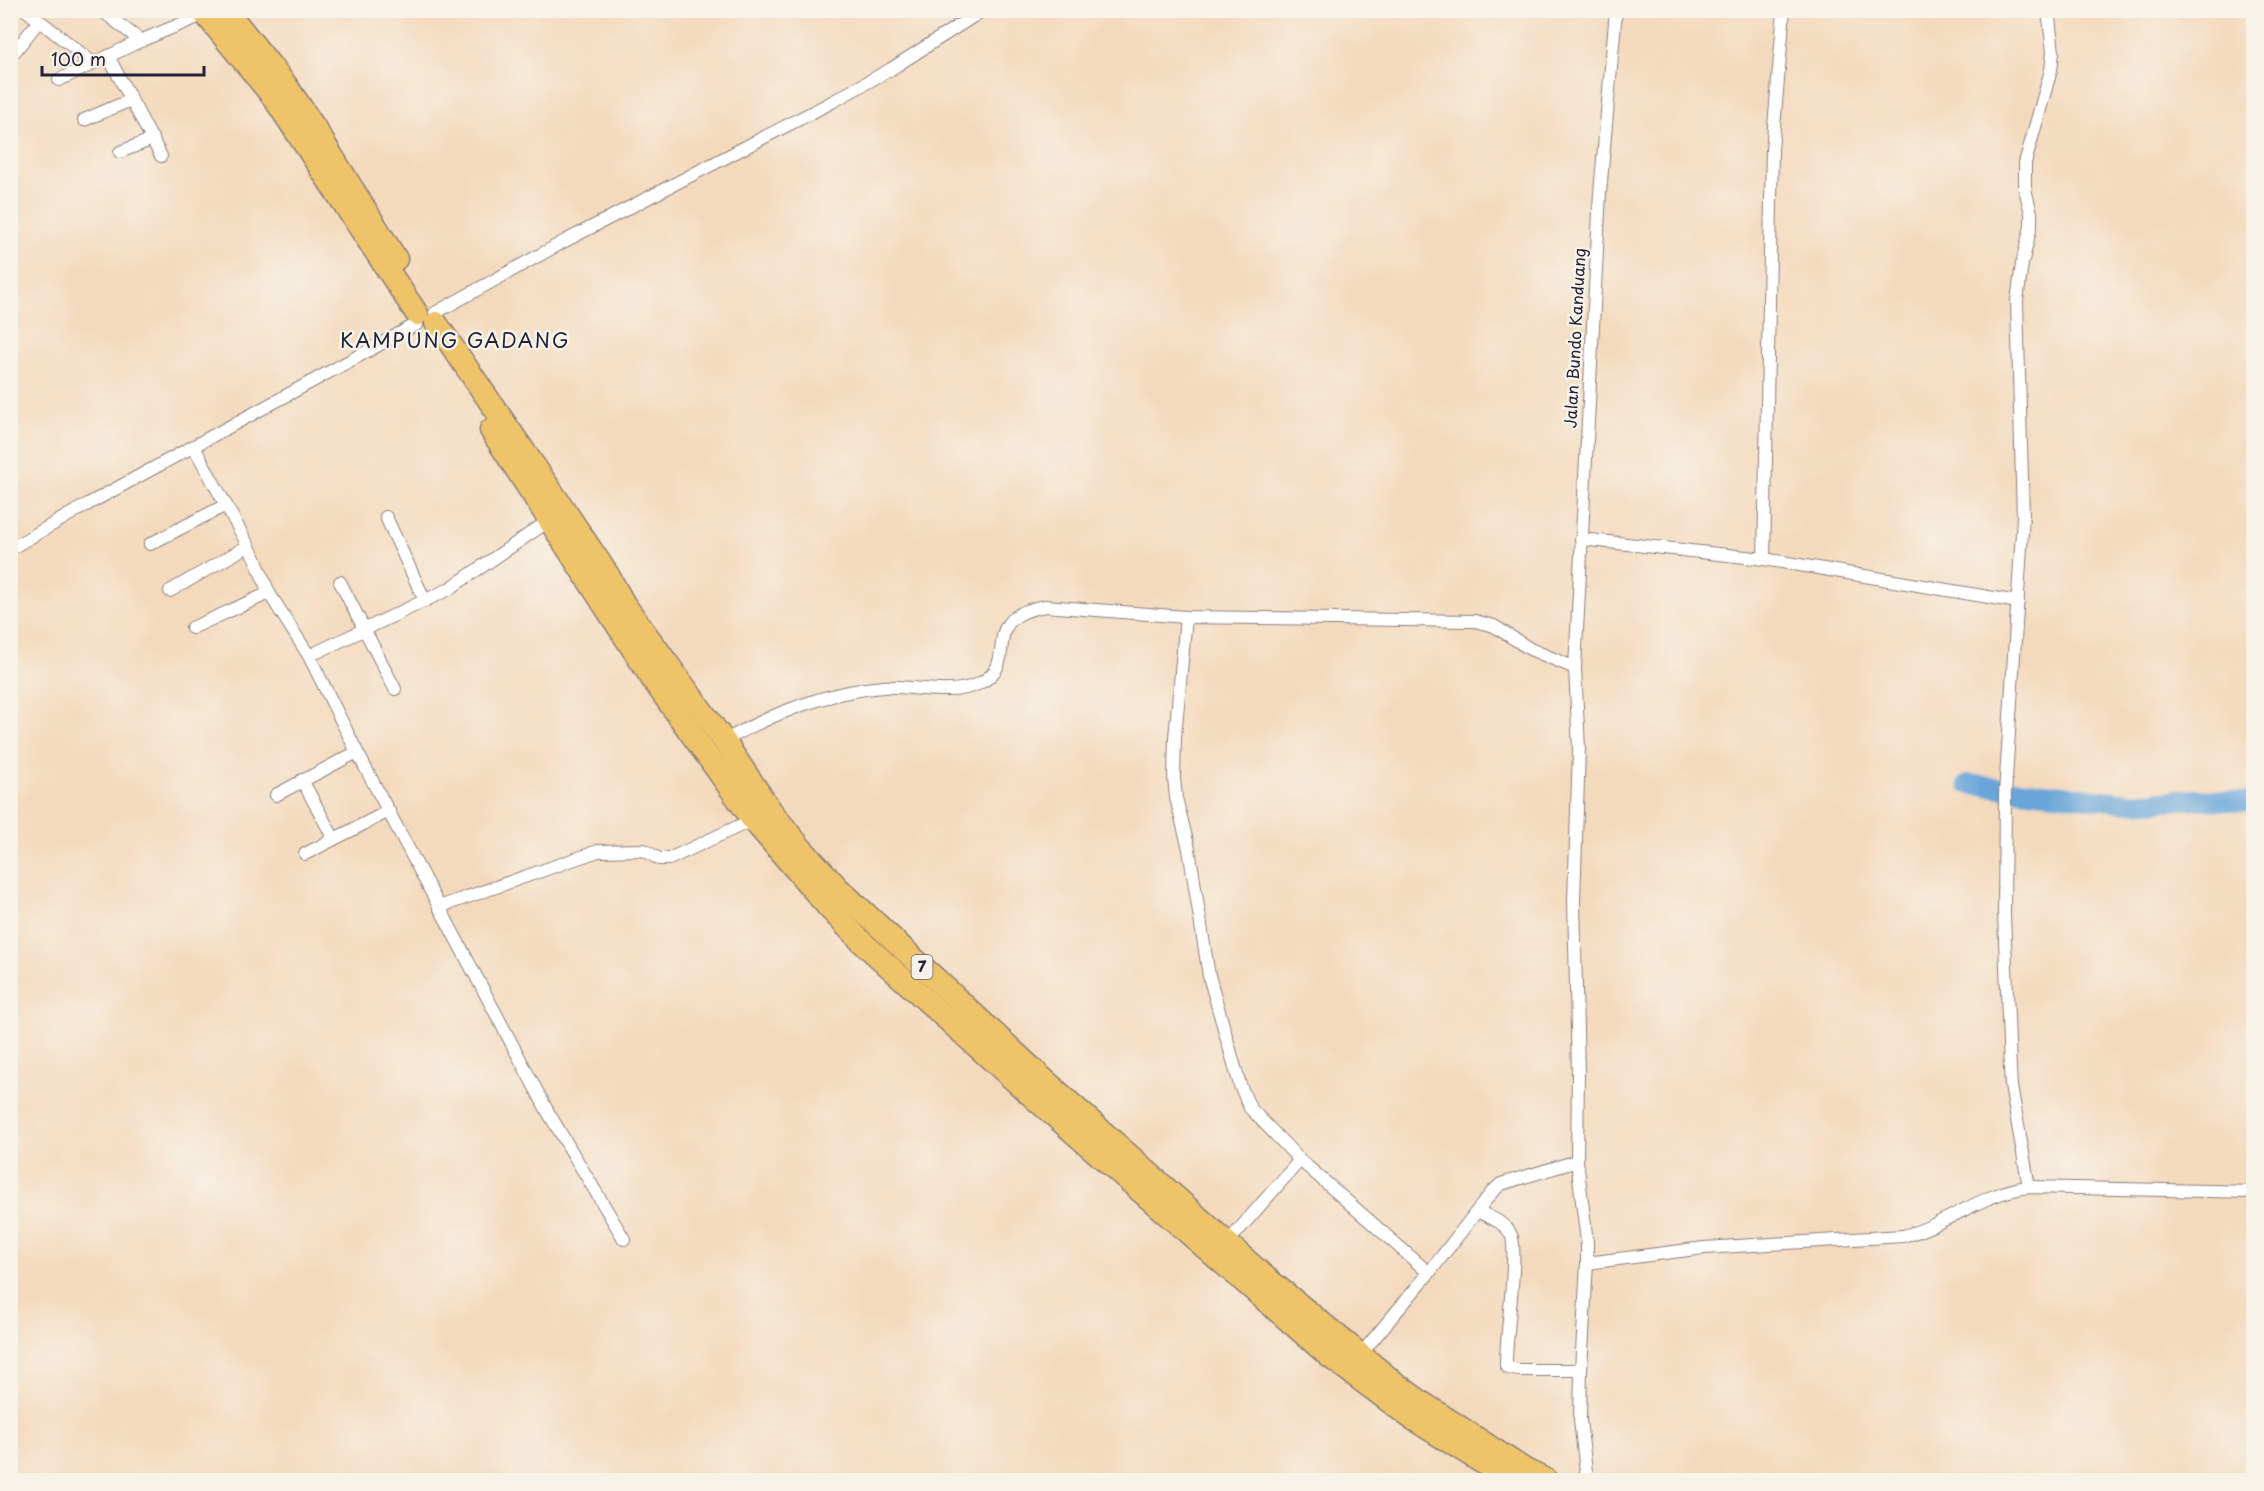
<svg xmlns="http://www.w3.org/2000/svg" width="2264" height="1491" font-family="'Playpen Sans',sans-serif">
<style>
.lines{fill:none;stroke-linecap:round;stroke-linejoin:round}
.river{stroke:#68a5d9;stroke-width:20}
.street-casing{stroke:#8b7e7c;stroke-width:14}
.highway-casing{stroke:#8b7e7c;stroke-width:25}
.street{stroke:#fff;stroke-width:12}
.highway{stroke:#efc469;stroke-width:22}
.labels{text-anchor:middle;stroke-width:5;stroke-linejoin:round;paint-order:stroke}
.shield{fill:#f7f3e8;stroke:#62616f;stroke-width:1.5}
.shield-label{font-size:15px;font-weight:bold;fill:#22223b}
.street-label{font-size:16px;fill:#22223b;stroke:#f7f3e8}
.quarter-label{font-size:20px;letter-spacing:1.5px;fill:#22223b;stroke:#f7f3e8}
</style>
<rect width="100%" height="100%" fill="#f7f3e8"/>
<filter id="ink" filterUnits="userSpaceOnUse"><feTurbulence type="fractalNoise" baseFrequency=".0167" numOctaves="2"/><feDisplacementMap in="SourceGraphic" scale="12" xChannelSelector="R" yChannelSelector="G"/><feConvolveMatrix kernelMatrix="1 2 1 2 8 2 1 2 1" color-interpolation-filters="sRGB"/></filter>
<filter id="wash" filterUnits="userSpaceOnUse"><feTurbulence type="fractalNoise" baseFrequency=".008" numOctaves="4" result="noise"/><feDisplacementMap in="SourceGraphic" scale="24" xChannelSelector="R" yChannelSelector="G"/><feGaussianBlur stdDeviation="1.35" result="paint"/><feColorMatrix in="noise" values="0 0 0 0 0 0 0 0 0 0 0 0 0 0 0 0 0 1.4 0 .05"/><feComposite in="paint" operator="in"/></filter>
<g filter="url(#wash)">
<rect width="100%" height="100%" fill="#f4dabd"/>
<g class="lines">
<path class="river" d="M1968,784L2130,803L2195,799L2254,803"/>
</g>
</g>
<g filter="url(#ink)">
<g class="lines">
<g class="street-casing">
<g id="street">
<path d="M26,10L93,63"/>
<path d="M101,10L141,41"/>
<path d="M11,56L39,21"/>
<path d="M108,56L161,156"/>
<path d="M59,80L140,41L205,14"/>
<path d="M84,120L131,100"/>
<path d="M120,152L153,139"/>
<path d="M435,313L565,241L832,102L891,69L983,10"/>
<path d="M194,447L255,558L269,593L309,656L357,752L548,1112L624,1239"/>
<path d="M386,517L425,601"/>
<path d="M1581,539L1764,559L2018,602"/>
<path d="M150,544L226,505"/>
<path d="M10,549L88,504L417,324"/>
<path d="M1764,559L1772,150L1784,10"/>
<path d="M340,582L395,689"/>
<path d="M170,591L248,546"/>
<path d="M1186,617L1175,737L1174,778L1176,798L1189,849L1209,976L1240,1085L1250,1108L1300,1160L1429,1273"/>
<path d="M192,628L269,593"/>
<path d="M309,656L449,589L550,520"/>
<path d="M724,741C771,714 829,691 883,687C913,685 950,697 978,684C1025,662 973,619 1045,606L1186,617L1475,621L1494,626L1530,649L1575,668"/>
<path d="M302,780L334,839"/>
<path d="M276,795L357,752"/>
<path d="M305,854L389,811"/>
<path d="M439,907L598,851L644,850L659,859H669L756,818"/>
<path d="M2029,1187L2011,1086L2010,1069L2004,914L2005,794L2023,517L2017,301L2022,264L2031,226V213L2025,189V163L2051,70L2053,52L2048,10"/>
<path d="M1477,1211L1493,1191L1501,1184L1577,1161"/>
<path d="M1228,1242L1300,1160"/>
<path d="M1587,1263V1242L1577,1161L1578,1074L1574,901L1579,749L1575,668L1600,193L1616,10"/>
<path d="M1360,1355L1429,1273L1477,1211C1489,1217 1505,1222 1511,1235C1519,1250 1505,1340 1506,1365L1508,1368L1518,1370H1581L1580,1420L1587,1480"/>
<path d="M1581,1370L1587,1263L1704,1248L1903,1236C1947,1225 1983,1192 2029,1187L2254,1192"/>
</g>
</g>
<g class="highway-casing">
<g id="highway">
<path d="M202,10L274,98L417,314"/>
<path d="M226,10L286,85L314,127L396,259"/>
<path d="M436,323L563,508L608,575L624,604L724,741L771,811L800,847L839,889L1040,1076L1264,1276L1390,1379L1421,1402L1525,1470L1546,1480"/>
<path d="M491,430L653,680L753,820L830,909L862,942L1025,1090L1329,1356L1410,1417L1510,1480"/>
</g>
</g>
<use href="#street" class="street"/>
<use href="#highway" class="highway"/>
</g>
</g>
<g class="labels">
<rect class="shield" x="911.5" y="955" width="21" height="24" rx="4.5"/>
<g class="shield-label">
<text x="922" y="972">7</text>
</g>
<g class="street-label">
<text transform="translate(1575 338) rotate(-87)" y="6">Jalan Bundo Kanduang</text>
</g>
<g class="quarter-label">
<text x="455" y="348">KAMPUNG GADANG</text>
</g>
</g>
<rect width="2264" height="1491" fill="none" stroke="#f7f3e8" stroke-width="36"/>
<path d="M42 66v9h162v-9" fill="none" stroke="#22223b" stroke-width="3"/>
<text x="51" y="66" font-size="18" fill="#22223b" stroke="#f7f3e8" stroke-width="4.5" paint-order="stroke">100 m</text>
</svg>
